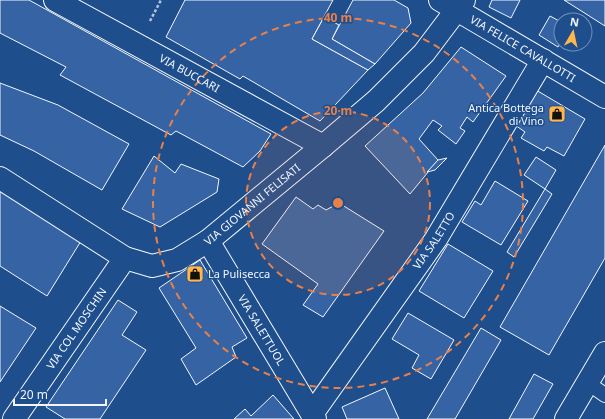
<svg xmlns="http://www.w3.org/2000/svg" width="605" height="419" font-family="'Noto Sans',sans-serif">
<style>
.building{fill:#3563a3;stroke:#f2f6ff}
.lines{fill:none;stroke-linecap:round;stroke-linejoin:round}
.lane-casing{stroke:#f2f6ff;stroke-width:16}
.street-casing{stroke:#f2f6ff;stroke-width:24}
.path{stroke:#b3c4dc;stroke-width:2.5;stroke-dasharray:3 2;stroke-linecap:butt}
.lane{stroke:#1f4e8c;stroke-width:14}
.street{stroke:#1f4e8c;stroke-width:22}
.ring{fill:none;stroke:#ea8049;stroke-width:2;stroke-dasharray:7 5}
.labels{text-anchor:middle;stroke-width:3;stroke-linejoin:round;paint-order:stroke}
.street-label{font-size:11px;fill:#f2f6ff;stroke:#1f4e8c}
.poi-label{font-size:11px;fill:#f2f6ff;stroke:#1f4e8c;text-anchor:end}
.centre{fill:#ea8049;stroke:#1f4e8c;stroke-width:2}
.ring-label{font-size:12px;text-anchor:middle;font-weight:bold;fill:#ea8049;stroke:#1f4e8c;stroke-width:3;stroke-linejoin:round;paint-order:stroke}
</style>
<rect width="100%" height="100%" fill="#1f4e8c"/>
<g class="building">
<path d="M0,0H29L271,134L260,151L243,167L176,131L171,135L60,75L66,67L0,33Z"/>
<path d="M185,0H333L312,39L368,70L320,121L243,76L240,79L166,37Z"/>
<path d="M353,0H394L408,8L411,23L375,64L332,39Z"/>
<path d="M492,0H520L511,18L489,7Z"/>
<path d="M564,0H605V26Z"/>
<path d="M550,16L561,22V42L558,47L539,35Z"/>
<path d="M324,17L339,25L332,39L375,64L368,70L312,39Z"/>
<path d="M461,47L506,76L473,122L467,117L460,128L465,131L456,144L438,130L442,126L433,120L419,139L438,160L410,194L365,146L423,93Z"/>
<path d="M0,83L58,105L129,144L102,190L34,151L0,135Z"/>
<path d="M536,90L585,119L564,156L547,147L544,151L521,138L525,132L515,125Z"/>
<path d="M605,145V258L549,355L500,327Z"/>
<path d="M154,156L175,173L181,164L219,179L217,192L160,227L122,209Z"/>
<path d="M536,157L556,170L545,189L524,175Z"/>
<path d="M447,158L435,170L427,172L438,160Z"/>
<path d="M495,181L528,201L501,245L462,222L475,201L481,205Z"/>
<path d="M545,189L552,194L514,257L507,252Z"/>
<path d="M0,191L81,241L47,296L0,266Z"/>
<path d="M296,197L313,209L318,205L326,210L339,203L384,231L323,317L303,305L318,284L262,244Z"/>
<path d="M448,244L493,271L464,318L419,291Z"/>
<path d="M200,260L247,338L232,347L236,357L196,385L181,359L196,348L159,288Z"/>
<path d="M118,300L137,312L122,335L146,350L100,419H65L46,407Z"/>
<path d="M0,306L36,328L0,382Z"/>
<path d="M408,313L454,340L431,379L412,368L419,355L392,339Z"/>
<path d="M481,328L501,340L455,419H427Z"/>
<path d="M534,374L553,384L533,419H509Z"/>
<path d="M385,388L399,419H347L342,407Z"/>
<path d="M273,395L294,419H234L245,409L251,416Z"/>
</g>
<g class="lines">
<g class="lane-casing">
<path id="lane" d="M588,383L605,395"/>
</g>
<g class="street-casing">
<g id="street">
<path id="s1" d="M55,0L323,146"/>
<path id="s2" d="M440,0L605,97"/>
<path id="s3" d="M0,178L125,258L152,266L177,260L208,241L323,146L376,101L424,53L464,0"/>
<path id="s4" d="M208,241L315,419"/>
<path id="s5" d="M312,414L436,239L543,60"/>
<path id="s6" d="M14,419L125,258"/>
<path d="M566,419L605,353"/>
</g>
</g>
<path class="path" d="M150,21L161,0"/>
<use href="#lane" class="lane"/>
<use href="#street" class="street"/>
</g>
<circle cx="338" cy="203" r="92" fill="#ea8049" fill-opacity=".12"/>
<g class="ring">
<circle cx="338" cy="203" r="92"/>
<circle cx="338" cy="203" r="185"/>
</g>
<defs>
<g id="shop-square" transform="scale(0.9)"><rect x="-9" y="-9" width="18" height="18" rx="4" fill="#ffb74d" stroke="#1f4e8c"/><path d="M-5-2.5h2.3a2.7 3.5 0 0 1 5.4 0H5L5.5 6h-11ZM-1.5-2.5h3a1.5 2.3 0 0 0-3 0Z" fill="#111"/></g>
</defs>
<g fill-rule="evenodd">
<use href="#shop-square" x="557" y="114"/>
<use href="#shop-square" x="195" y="274"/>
</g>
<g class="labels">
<g class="street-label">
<text dy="4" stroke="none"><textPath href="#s2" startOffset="96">VIA FELICE CAVALLOTTI</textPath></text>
<text dy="4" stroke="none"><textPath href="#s1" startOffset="153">VIA BUCCARI</textPath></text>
<text dy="4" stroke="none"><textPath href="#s3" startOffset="296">VIA GIOVANNI FELISATI</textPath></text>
<text dy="4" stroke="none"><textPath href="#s5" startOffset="212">VIA SALETTO</textPath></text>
<text dy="4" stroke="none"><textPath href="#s6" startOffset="110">VIA COL MOSCHIN</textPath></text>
<text dy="4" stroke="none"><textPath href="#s4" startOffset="104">VIA SALETTUOL</textPath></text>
</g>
<g class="poi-label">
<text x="544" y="112">Antica Bottega<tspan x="544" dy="13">di Vino</tspan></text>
<text x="208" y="278" text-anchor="start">La Pulisecca</text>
</g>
</g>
<circle cx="338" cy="203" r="6" class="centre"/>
<g class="ring-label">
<text x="338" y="22">40 m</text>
<text x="338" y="115">20 m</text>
</g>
<g transform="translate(573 32) rotate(9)"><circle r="19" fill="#1f4e8c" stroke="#7391ba"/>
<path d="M0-3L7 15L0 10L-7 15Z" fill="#ffb74d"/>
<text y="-6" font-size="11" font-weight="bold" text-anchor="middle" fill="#f2f6ff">N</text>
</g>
<path d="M14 399v6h92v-6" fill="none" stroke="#f2f6ff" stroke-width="2"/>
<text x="20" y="399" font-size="12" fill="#f2f6ff" stroke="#1f4e8c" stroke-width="3" paint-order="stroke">20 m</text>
</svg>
